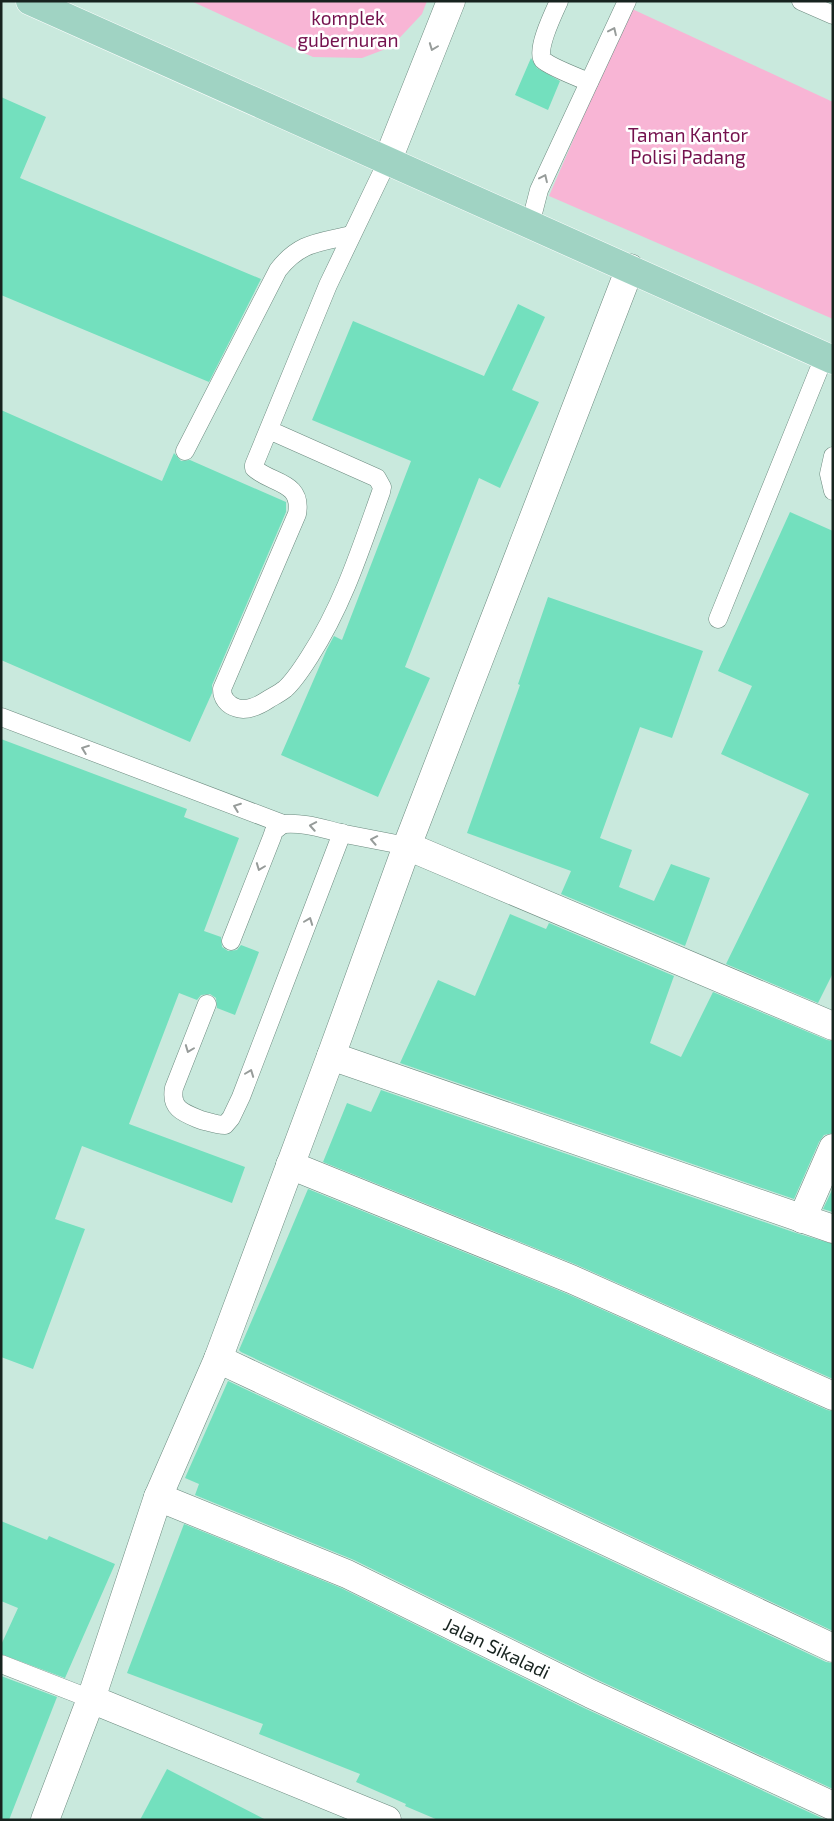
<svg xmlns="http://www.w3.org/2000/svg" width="834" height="1821" font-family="'Exo 2',sans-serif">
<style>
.green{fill:#f8b5d5}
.building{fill:#73e0be}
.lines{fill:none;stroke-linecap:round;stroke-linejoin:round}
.lane-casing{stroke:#6c8a7f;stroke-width:19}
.street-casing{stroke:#6c8a7f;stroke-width:29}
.primary-casing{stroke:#fff;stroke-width:29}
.lane{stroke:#fff;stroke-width:18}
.street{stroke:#fff;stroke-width:28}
.primary{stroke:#a0d3c3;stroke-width:28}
.oneway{stroke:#979c9a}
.labels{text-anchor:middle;stroke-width:5;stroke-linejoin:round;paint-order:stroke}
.park-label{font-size:19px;fill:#74124e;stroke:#fff}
.street-label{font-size:19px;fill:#17231f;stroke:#fff}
</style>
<rect width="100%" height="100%" fill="#c9e9dd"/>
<g class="green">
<path d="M191,1H427L422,14L391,47L362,58L313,57Z"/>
<path d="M630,8L833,102V319L549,196Z"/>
</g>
<g class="building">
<path d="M531,58L537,68L560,81L548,110L515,95Z"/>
<path d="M1,97L46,117L20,178L261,279L209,382L1,295Z"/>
<path d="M518,304L545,317L512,390L539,402L500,488L479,478L405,667L430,678L378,797L281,755L327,649L334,636L342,640L411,461L312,420L353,321L484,376Z"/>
<path d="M1,410L162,481L174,453L181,461L190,460L286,502V512L212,685V693L190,742L1,660Z"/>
<path d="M790,512L833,531V973L818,1003L726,964L809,794L721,754L752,686L718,671Z"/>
<path d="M548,597L703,651L672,738L640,727L600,838L632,850L619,887L654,901L671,864L710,878L685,946L561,894L571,871L467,833L520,685L518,684Z"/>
<path d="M1,739L187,809L184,817L239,838L204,931L221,937L222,947L228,951L237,950L241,945L259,952L235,1015L217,1008L216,998L210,994L201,995L197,1000L179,993L129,1124L245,1167L232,1203L82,1146L55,1219L85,1229L33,1369L1,1357Z"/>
<path d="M510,914L546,929L549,923L674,976L650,1043L681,1057L713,992L827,1040L833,1041V1133L824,1135L819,1142L794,1199L400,1063L438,980L475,996Z"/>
<path d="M381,1090L796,1233L833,1244V1379L577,1265L323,1162L347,1103L371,1112Z"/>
<path d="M833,1188V1212L823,1209Z"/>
<path d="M308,1189L565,1293L827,1410L833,1411V1631L241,1352L239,1350L275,1267Z"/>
<path d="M228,1381L826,1662L833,1663V1789L598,1680L354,1560L195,1495L199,1484L185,1478Z"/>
<path d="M1,1521L47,1540L49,1536L115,1564L65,1678L1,1654V1645L18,1608L1,1601Z"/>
<path d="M184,1524L341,1588L584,1708L826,1820H438L405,1806L406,1804L356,1782L360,1774L259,1734L263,1724L127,1673Z"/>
<path d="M1,1676L57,1697L9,1820H1Z"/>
<path d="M167,1769L266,1820H140Z"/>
</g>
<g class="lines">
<g class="lane-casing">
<g id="lane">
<path d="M559,1C554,12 535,51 543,60C549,66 579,78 589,82"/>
<path d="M801,1L833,15"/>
<path d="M530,225L539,190L627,1"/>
<path d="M269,430L377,478L382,487L381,492C361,548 343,605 310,656C303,667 295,680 285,689C280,693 274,696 269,699C260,705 247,711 237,708C227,705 222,698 222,689L297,514C303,481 271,484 254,468V465L328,285L387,162"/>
<path d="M185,451L278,270C300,242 318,243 351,235"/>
<path d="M833,456L829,474L833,491"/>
<path d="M718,619L824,357"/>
<path d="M1,717L283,824C305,822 323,829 345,834C365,838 386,842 407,846"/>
<path d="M231,941L272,837L274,831L283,824"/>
<path d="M207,1004L174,1088C170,1109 184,1113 201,1120C209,1122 216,1125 225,1125L231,1118L241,1097L342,833"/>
<path d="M1,1664L91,1699"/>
</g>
</g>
<g class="street-casing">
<g id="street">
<path d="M387,162L451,1"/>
<path d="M407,846L833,1026"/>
<path d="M331,1056L833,1229"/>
<path d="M290,1165L571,1279L833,1396"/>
<path d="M802,1219L833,1148"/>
<path d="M218,1359L833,1648"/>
<path d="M158,1497L347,1574L591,1694L833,1806"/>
<path d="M91,1699L387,1820"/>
<path d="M45,1820L91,1699L158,1497L218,1359L331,1056L407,846L630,268"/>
</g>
</g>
<g class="primary-casing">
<path id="primary" d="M30,1L833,360"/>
</g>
<use href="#lane" class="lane"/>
<use href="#street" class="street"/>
<use href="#primary" class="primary"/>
</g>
<defs><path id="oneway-chevron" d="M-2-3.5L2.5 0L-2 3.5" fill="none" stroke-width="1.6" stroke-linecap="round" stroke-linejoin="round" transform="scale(1.25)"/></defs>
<g class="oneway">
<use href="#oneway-chevron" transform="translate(613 31) rotate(-65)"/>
<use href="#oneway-chevron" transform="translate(433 47) rotate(111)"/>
<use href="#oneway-chevron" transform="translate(544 178) rotate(-65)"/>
<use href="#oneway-chevron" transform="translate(85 749) rotate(-159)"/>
<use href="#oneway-chevron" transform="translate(237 807) rotate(-159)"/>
<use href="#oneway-chevron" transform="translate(313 826) rotate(-170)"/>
<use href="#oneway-chevron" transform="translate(374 840) rotate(-169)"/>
<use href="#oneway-chevron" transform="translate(260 867) rotate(111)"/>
<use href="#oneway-chevron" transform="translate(309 921) rotate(-69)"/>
<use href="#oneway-chevron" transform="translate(189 1049) rotate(111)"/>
<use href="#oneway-chevron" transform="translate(250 1073) rotate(-69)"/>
</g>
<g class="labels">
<g class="park-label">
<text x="348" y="25">komplek<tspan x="348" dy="22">gubernuran</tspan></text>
<text x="688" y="142">Taman Kantor<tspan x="688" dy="22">Polisi Padang</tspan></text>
</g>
<g class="street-label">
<text transform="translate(497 1648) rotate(26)" y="7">Jalan Sikaladi</text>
</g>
</g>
<rect width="834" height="1821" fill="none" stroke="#17231f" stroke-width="5"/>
</svg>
